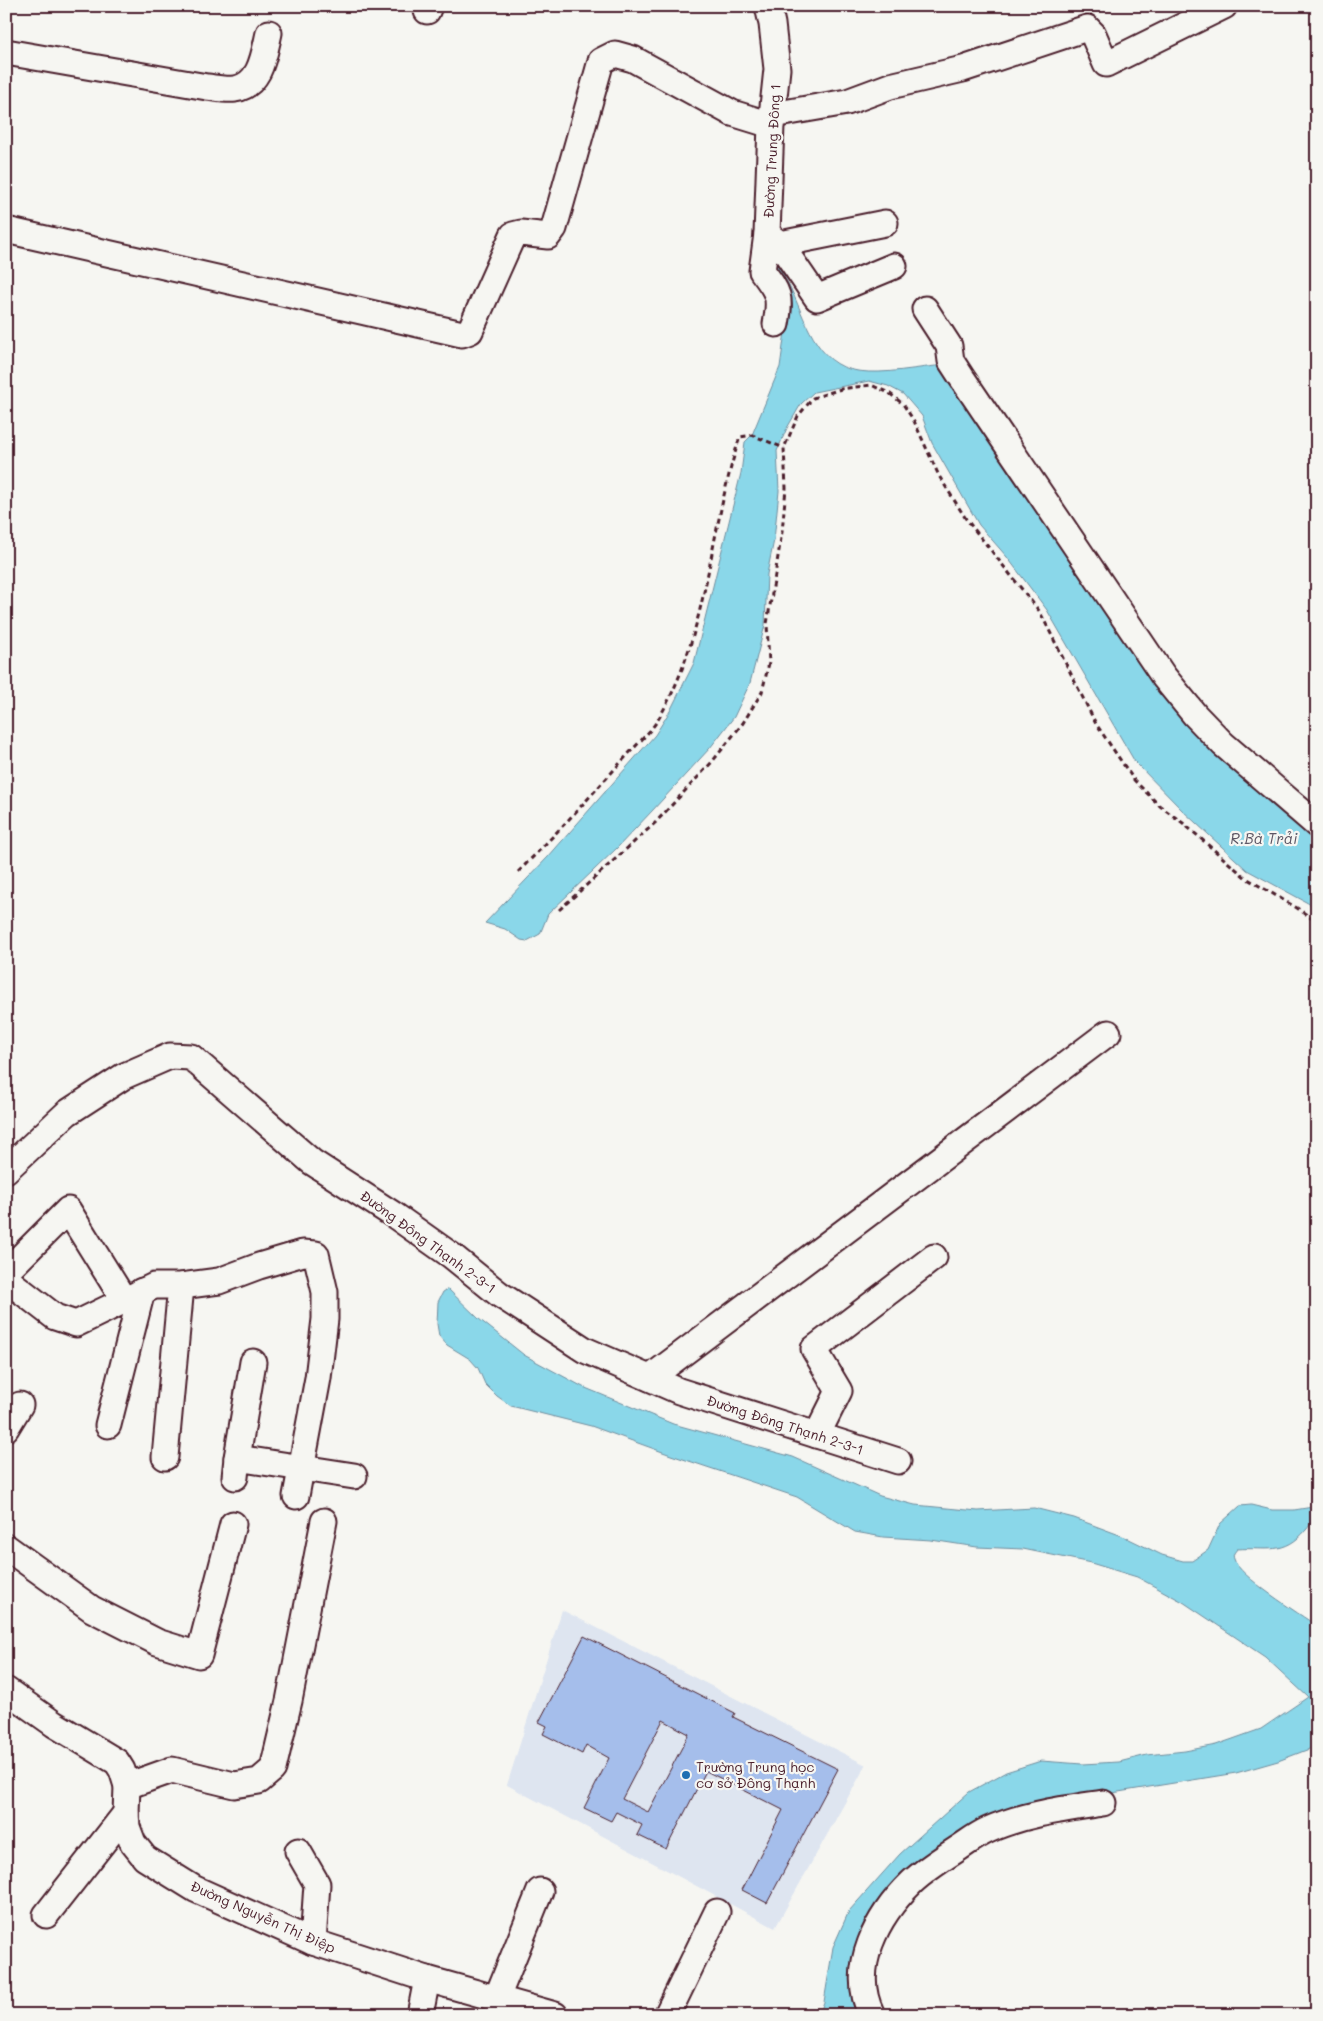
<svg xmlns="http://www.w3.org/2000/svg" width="1323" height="2021" font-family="Mali,sans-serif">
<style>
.built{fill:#dee5f0}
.water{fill:#8ad7e9;stroke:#708d9d}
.building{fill:#a5beeb;stroke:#4a1f2b;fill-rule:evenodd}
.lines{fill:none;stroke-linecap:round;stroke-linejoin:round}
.minor-casing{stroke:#4a1f2b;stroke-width:29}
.path{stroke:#4a1f2b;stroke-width:3;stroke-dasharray:5 4;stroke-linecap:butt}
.minor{stroke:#f6f6f2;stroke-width:25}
.poi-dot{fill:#1f6fb2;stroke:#f6f6f2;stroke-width:2}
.labels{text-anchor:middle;stroke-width:4.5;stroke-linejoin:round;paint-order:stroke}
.street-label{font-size:14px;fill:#4a1f2b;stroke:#f6f6f2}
.poi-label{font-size:14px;fill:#4a1f2b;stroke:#f6f6f2;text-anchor:start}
.water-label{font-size:15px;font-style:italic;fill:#5d5664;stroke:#f6f6f2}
</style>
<rect width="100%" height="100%" fill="#f6f6f2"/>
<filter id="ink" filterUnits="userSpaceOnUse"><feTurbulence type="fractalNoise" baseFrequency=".02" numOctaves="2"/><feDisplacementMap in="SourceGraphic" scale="10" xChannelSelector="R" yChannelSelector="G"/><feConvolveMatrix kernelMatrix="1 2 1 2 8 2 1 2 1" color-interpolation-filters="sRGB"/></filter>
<g filter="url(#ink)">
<path class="built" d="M562,1610L866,1765L775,1928L507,1785Z"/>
<g class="water">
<path d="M773,254C777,266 783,274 789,285C805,317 815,365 858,371C884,375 919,367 946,365L1106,604L1317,836V908L1247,870L1183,811L1135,762L1047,610L1007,557L979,525L932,443L922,416L903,394L888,386L869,381L814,392L801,404L787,428L777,451L779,491L774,540L767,574L765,625L750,683L734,717L710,748L652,811L617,848L548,914L540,934L527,941L521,940L505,929L485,923L548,857L655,735L670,711L694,663L741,473L745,442L752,435L780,367L785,332L774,282Z"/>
<path d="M448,1289L479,1319L524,1355L583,1387L673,1424L793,1457L880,1496L915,1505L978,1511L1034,1508L1074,1518L1125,1537L1162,1555L1183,1561H1192L1208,1550L1220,1524L1240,1506L1251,1505L1272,1510H1294L1313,1507L1315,1509C1315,1518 1312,1523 1306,1530C1284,1556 1267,1547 1237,1549C1235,1552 1232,1554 1234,1559C1238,1576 1300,1614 1317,1626V1746L1278,1761L1236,1773L1044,1804L918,1866L858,2001V2015H819L824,2002L833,1947L849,1911L900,1854L969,1792L1006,1772L1041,1761L1082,1764L1119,1762L1147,1755L1185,1751L1216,1745L1261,1729L1308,1697L1265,1657L1183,1602L1137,1577L1091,1563L1023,1549L977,1547L931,1540L883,1537L855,1532L797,1497L671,1455L591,1426L511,1406L497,1396L485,1384L478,1368L470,1359L447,1345L439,1336L437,1324L438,1302L443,1292Z"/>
</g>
<path class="building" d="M584,1636L735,1713L733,1717L838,1769L767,1903L742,1890L783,1810L706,1771L666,1849L637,1835L642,1825L616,1812L611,1821L584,1808L609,1758L586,1745L582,1754L543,1734L547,1726L539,1722ZM663,1720L689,1734L648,1812L622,1799Z"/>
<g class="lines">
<g class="minor-casing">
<g id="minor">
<path d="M768,6L772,24L777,69L771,125L767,234L780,244L885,223"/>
<path d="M427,11L429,6"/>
<path d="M6,52L207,87C216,88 226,90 235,89C261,85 264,54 269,33"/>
<path d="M772,115L847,102L890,86L963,69L1087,28L1093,34L1106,64L1224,6"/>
<path d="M6,230L462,334L470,331L513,235L521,233L548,236L554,228L601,61L615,54L633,59L732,113L771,125"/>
<path d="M767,234L762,271C779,293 781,297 776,324"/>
<path d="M780,244L817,298L894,266"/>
<path d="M925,309L949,346L951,361L962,378L1164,677L1195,715L1223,744L1317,825"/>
<path d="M6,1170L67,1113L124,1076L170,1056L191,1057L312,1162L394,1215L452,1256L499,1294L585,1350L679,1391L898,1461"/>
<path d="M6,1272L68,1210L124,1300"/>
<path d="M6,1279L55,1317L76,1324L154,1286H181L219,1281L259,1266L303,1253L316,1254L325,1292V1319L318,1378L296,1496"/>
<path d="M650,1378L1108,1033"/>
<path d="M108,1425L142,1291"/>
<path d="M6,1428L20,1405"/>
<path d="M817,1435L839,1391L814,1349L934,1257"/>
<path d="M165,1457L181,1286"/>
<path d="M237,1458L253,1362"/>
<path d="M235,1477L237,1458L354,1476"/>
<path d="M6,1547L92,1609L157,1642L199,1655L233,1524"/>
<path d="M6,1690L54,1724L117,1762L122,1770L127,1786L126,1813L127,1827L133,1843L145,1858L195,1889L313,1942L427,1979L555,2015"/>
<path d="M127,1786L172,1770L234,1785L259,1781L273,1769L289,1701L324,1521"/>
<path d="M298,1851L317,1884L313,1942"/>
<path d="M46,1915L126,1813"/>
<path d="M496,2000L540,1891"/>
<path d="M420,2015L427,1979"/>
<path d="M667,2015L717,1912"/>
<path d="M872,2015C848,1968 878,1915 912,1882C926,1869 942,1859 959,1848C968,1842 977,1835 988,1830C1024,1814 1064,1809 1103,1803"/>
</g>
</g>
<g class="path">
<path d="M518,872C554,836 588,799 622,761C634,747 650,733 659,718C709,632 709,529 740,437L752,435L784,448"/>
<path d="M559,910L655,823L712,762L743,723L762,692L769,663L767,624L782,532L786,488L784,448L798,416L813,398L841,389L871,385L889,393L903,404L914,421L939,476L966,519L1040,612L1096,724L1134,780L1160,806L1183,823L1246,878L1297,908L1317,922"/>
</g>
<use href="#minor" class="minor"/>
</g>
</g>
<circle class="poi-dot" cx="686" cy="1775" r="5"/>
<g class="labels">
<g class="street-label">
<text transform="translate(772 151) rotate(-87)" y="5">Đường Trung Đông 1</text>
<text transform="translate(428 1242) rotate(36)" y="5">Đường Đông Thạnh 2-3-1</text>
<text transform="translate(785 1425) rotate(18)" y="5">Đường Đông Thạnh 2-3-1</text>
<text transform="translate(263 1917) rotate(24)" y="5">Đường Nguyễn Thị Điệp</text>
</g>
<g class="poi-label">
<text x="696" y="1772">Trường Trung học<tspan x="696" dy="16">cơ sở Đông Thạnh</tspan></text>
</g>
<g class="water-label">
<text x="1264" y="844">R.Bà Trải</text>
</g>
</g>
<rect width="1323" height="2021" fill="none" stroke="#f6f6f2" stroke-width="25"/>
<rect x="12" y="12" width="1298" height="1996" fill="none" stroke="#4a1f2b" stroke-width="2" filter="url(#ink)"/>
</svg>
